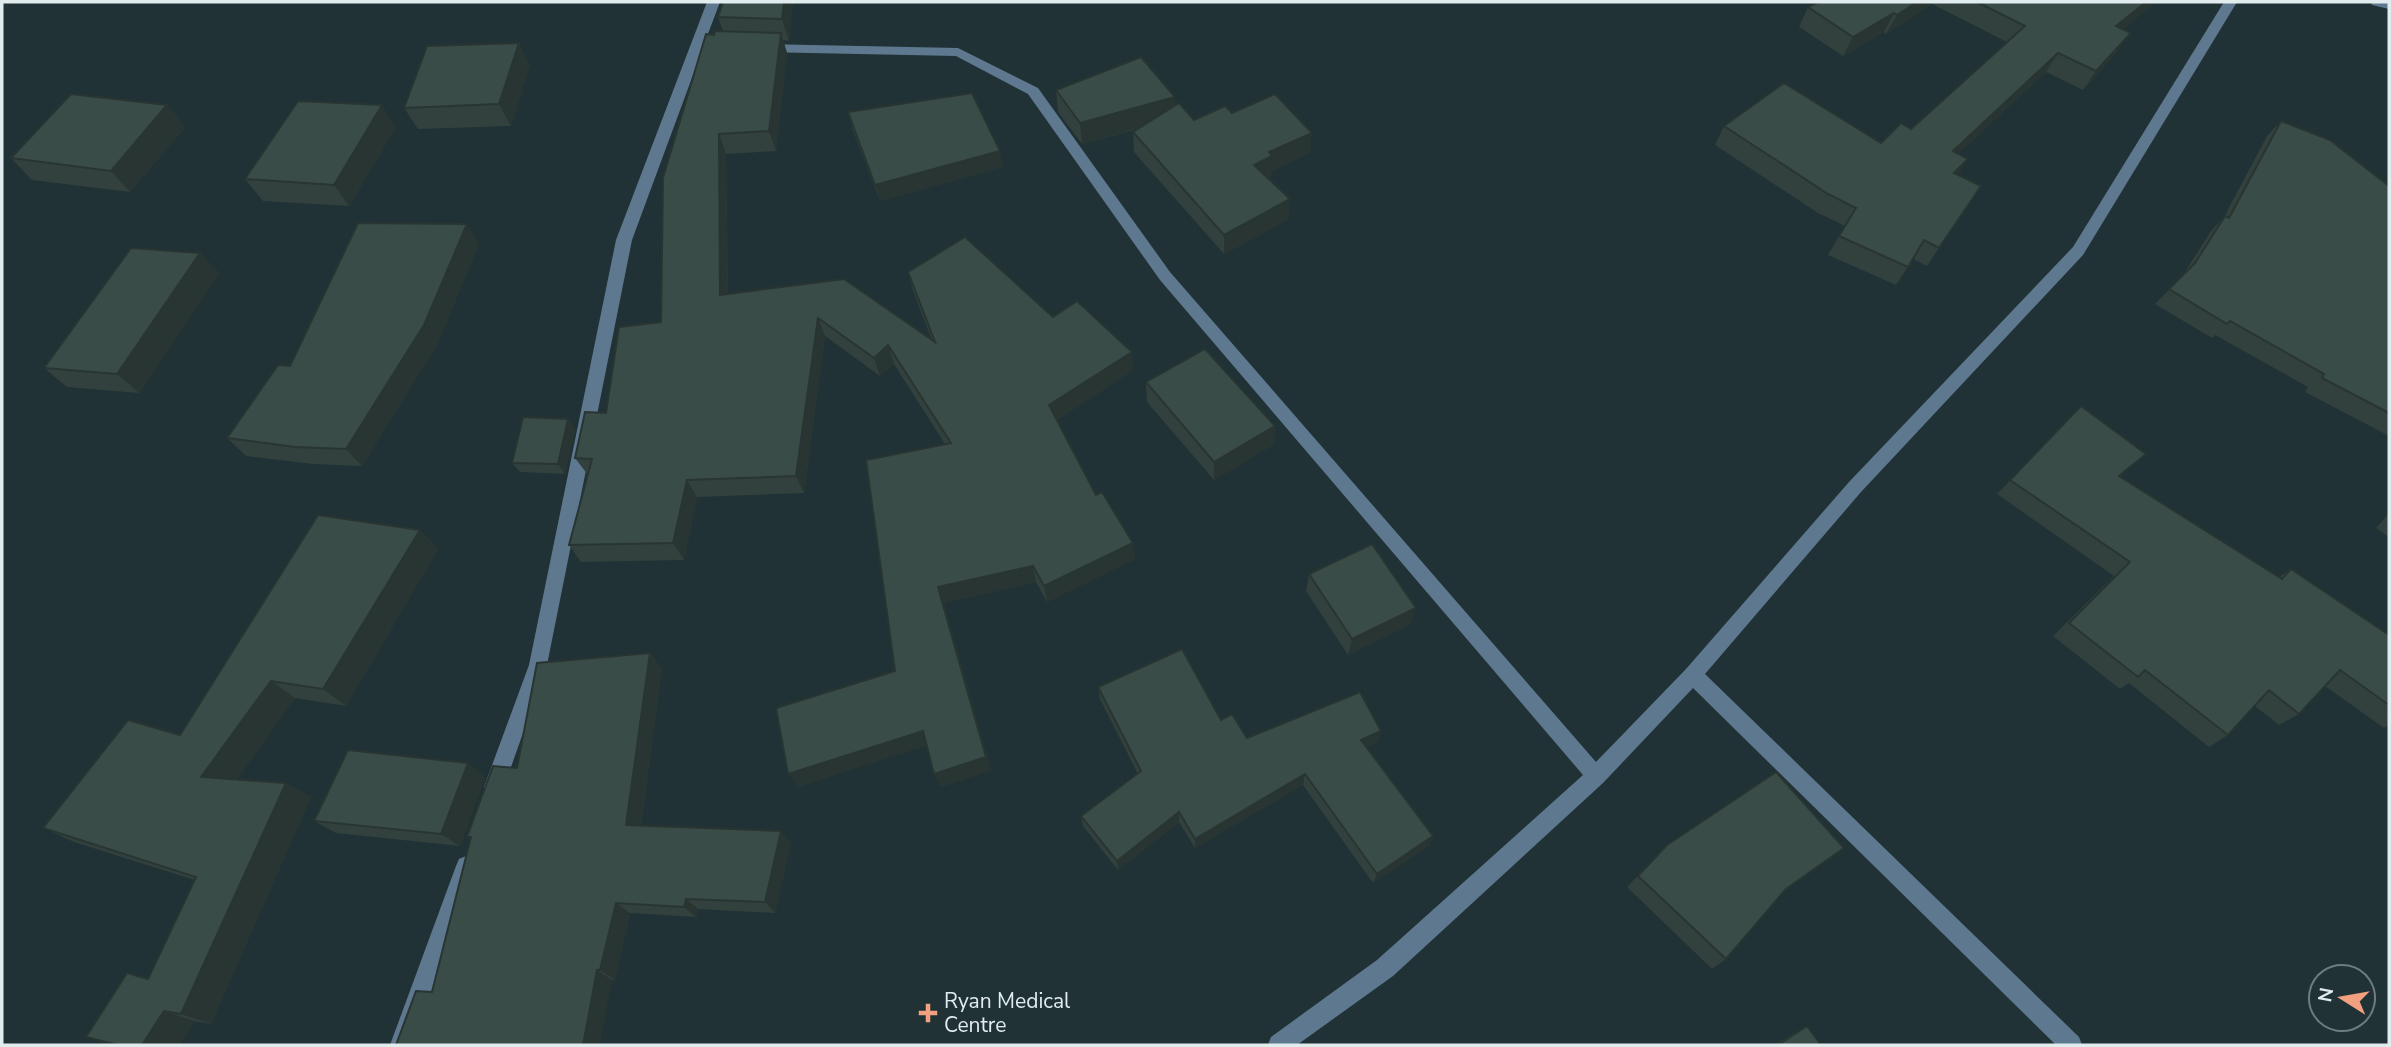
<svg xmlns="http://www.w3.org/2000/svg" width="2391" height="1047" viewBox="0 0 2391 1047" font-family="'Nunito Sans',sans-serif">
	<rect width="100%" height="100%" fill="#203235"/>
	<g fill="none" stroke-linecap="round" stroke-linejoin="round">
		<g fill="#5e798f" fill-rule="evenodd">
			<path d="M 707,2 L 720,2 L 706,39 L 732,44 L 734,47 L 727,51 L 703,48 L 632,240 L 547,665 L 504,787 L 501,794 L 494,796 L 487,794 L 484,787 L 529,665 L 616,240 Z"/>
			<path d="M 2224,2 L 2237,2 L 2083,255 L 1861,492 L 1705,674 L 2079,1037 L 2082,1045 L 2056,1045 L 1693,688 L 1603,783 L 1393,976 L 1297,1045 L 1268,1045 L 1271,1037 L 1377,960 L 1583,775 L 1160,280 L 1028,94 L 956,56 L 762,52 L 755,48 L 762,44 L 958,48 L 1038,88 L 1170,272 L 1596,762 L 1686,669 L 1849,482 L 2073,247 Z"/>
			<path d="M 2371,2 L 2389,2 L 2389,9 L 2372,5 Z"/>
			<path d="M 466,856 L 473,859 L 476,866 L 412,1045 L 390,1045 L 456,866 L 459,859 Z"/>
		</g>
	</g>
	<g fill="#32413d">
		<path d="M 793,2 L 789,41 L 783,40 L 787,53 L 776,151 L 726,154 L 728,294 L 932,340 L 913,291 L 908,272 L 1053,317 L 1133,370 L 1057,420 L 1096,495 L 1133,543 L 1135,559 L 1047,602 L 1036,582 L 944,603 L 991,770 L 940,787 L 927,745 L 798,787 L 895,671 L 945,444 L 894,364 L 880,376 L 825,336 L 804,493 L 697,497 L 684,560 L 581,562 L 569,545 L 588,475 L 575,458 L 606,413 L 661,322 L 714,35 L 723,31 L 718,17 Z"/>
		<path d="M 1818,2 L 2155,2 L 2147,9 L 2123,29 L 2117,52 L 2083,90 L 2046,72 L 1958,154 L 1958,175 L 1981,186 L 1927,266 L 1913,259 L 1896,285 L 1828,255 L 1845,226 L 1818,213 L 1715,145 L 1724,126 L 1881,143 L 1911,129 L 2007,42 L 1932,4 L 1886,34 L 1884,32 L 1843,56 L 1799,27 L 1808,7 Z"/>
		<path d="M 530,65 L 511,126 L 418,129 L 404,108 Z"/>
		<path d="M 1056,90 L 1175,106 L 1194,120 L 1232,113 L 1310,153 L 1271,171 L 1271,176 L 1268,178 L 1289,219 L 1224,254 L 1134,152 L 1133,132 L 1138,129 L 1082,144 L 1058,112 Z"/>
		<path d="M 167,105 L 185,127 L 130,192 L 32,180 L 11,158 Z"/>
		<path d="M 848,112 L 1003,167 L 880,201 L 852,128 Z"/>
		<path d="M 2281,121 L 2389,186 L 2389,436 L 2305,392 L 2308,387 L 2215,335 L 2212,338 L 2155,304 L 2183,275 L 2211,231 L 2224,217 L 2267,136 Z"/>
		<path d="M 396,127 L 349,206 L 263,201 L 245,179 Z"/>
		<path d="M 479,243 L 438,343 L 362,466 L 313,464 L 246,456 L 227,438 L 290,366 Z"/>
		<path d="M 200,253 L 219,273 L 139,393 L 67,387 L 44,368 Z"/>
		<path d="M 1146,382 L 1275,426 L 1273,445 L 1214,480 L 1147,402 Z"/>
		<path d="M 2081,406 L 2146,454 L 2120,477 L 2279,577 L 2291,569 L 2389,635 L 2389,725 L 2384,728 L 2325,686 L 2299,714 L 2279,725 L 2255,706 L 2228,735 L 2209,747 L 2129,683 L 2120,689 L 2053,636 L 2114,576 L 1997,494 Z"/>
		<path d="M 575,429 L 565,474 L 520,472 L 512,463 Z"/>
		<path d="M 2389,513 L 2389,537 L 2376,528 Z"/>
		<path d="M 420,530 L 438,549 L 346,706 L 295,698 L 237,779 L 286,783 L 311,797 L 211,1024 L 194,1021 L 179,1045 L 116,1045 L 86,1037 L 148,979 L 195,880 L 74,842 L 43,828 L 180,735 Z"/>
		<path d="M 1309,574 L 1411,624 L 1348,655 L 1306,591 Z"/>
		<path d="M 662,668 L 641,825 L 791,843 L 775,913 L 698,909 L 696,917 L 630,913 L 615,980 L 432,992 L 471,839 L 467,837 L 517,768 Z"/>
		<path d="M 1098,687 L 1221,720 L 1247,738 L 1378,742 L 1366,747 L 1433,836 L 1429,846 L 1373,883 L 1303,785 L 1195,848 L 1179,822 L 1118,870 L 1083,826 L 1081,816 L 1138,774 L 1100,699 Z"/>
		<path d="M 485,777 L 460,846 L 336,833 L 314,821 Z"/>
		<path d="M 1667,845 L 1827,860 L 1784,891 L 1726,959 L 1712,969 L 1627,887 Z"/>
		<path d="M 1807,1026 L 1821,1045 L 1774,1045 L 1791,1035 Z"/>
	</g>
	<g fill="#293532">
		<path d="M 784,2 L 793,2 L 789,41 L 782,19 Z"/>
		<path d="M 1917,2 L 1934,2 L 1932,4 L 1886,34 L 1897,15 Z"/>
		<path d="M 2146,2 L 2155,2 L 2147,9 L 2103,45 L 2116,26 Z"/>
		<path d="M 1894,13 L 1884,32 L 1843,56 L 1853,37 Z"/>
		<path d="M 781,33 L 787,53 L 776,151 L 769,131 Z"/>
		<path d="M 2131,33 L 2117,52 L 2083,90 L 2096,71 Z"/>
		<path d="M 519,43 L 530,65 L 511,126 L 499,104 Z"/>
		<path d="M 2058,53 L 2046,72 L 1941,170 L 1953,151 Z"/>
		<path d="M 1175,97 L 1175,118 L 1082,144 L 1080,123 Z"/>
		<path d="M 167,105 L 185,127 L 130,192 L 111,171 Z"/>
		<path d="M 382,105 L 396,127 L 349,206 L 334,185 Z"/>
		<path d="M 1312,133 L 1310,153 L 1271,171 L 1271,176 L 1253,185 L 1254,165 L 1269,152 Z"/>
		<path d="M 719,134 L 726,154 L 728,314 L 720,295 Z"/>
		<path d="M 1000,151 L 1003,167 L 880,201 L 875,185 Z"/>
		<path d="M 1968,159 L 1956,178 L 1954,173 Z"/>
		<path d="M 1290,199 L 1289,219 L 1224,254 L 1224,235 Z"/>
		<path d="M 467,224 L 479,243 L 438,343 L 362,466 L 346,449 Z"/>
		<path d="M 200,253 L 219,273 L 139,393 L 117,374 Z"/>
		<path d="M 818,318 L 825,336 L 804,493 L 796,476 Z"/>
		<path d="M 888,345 L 894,364 L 880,376 L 874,358 Z"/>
		<path d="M 1132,352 L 1133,370 L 1052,423 L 1049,405 Z"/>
		<path d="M 568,419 L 575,429 L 565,474 L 558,464 Z"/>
		<path d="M 1275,426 L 1273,445 L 1214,480 L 1214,462 Z"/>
		<path d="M 2146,454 L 2131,468 L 2103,491 L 2119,476 Z"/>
		<path d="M 687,480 L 697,497 L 684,560 L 673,543 Z"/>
		<path d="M 420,530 L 438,549 L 346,706 L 323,689 Z"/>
		<path d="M 1133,543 L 1135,559 L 1047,602 L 1044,586 Z"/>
		<path d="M 1033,566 L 1036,582 L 944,603 L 991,770 L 940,787 L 934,774 L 938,587 Z"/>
		<path d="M 1416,608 L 1411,624 L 1348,655 L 1352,639 Z"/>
		<path d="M 650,653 L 662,668 L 639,837 L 626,825 Z"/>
		<path d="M 271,681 L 295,698 L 228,792 L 201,777 Z"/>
		<path d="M 923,731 L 929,745 L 798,787 L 788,774 Z"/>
		<path d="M 1381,731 L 1378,742 L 1358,751 L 1361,740 Z"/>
		<path d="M 468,763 L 485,777 L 460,846 L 441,834 Z"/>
		<path d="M 1305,774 L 1303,785 L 1195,848 L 1195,839 Z"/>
		<path d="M 286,783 L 311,797 L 211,1024 L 181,1014 Z"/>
		<path d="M 1179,812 L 1179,822 L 1118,870 L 1117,861 Z"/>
		<path d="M 781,831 L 791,843 L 775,913 L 765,902 Z"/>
		<path d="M 1433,836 L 1429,846 L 1373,883 L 1377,874 Z"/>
		<path d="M 686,899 L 698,909 L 696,917 L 684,907 Z"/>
		<path d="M 616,903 L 630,913 L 615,980 L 600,970 Z"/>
		<path d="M 597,970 L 612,980 L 600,1045 L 583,1045 Z"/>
		<path d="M 164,1011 L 194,1021 L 179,1045 L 142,1045 Z"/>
	</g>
	<g fill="#3a4c47" stroke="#293532" stroke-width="2">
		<path d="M 723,2 L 784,2 L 782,19 L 718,17 Z"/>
		<path d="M 1818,2 L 1917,2 L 1897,15 L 1894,13 L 1853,37 L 1808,7 Z"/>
		<path d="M 1977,2 L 2146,2 L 2116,26 L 2131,33 L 2096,71 L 2058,53 L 1953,151 L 1968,159 L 1954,173 L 1981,186 L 1939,248 L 1924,240 L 1908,267 L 1839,236 L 1856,208 L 1828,194 L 1724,126 L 1784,83 L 1881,143 L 1901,123 L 1911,129 L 2025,26 Z"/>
		<path d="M 715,31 L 781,33 L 769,131 L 719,134 L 720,295 L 844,279 L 935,342 L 908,272 L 965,237 L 1053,317 L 1077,301 L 1132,352 L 1049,405 L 1096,495 L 1102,492 L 1133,543 L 1044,586 L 1033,566 L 938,587 L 986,757 L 934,774 L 923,731 L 788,774 L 776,708 L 895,671 L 866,460 L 951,443 L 888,345 L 874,358 L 818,318 L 796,476 L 687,480 L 673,543 L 569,545 L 592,459 L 575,458 L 585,412 L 606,413 L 619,327 L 661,322 L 663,178 L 706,34 L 714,35 Z"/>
		<path d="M 519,43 L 499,104 L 404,108 L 427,46 Z"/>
		<path d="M 1141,57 L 1175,97 L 1080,123 L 1056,90 Z"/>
		<path d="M 972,93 L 1000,151 L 875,185 L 848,112 Z"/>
		<path d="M 71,94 L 167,105 L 111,171 L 11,158 Z"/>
		<path d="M 1275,94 L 1312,133 L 1269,152 L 1272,156 L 1254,165 L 1290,199 L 1224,235 L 1133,132 L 1179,103 L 1194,120 L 1225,106 L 1232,113 Z"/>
		<path d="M 298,101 L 382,105 L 334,185 L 245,179 Z"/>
		<path d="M 2281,121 L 2330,140 L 2389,186 L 2389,413 L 2322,378 L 2324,374 L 2230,321 L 2227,324 L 2169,289 L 2195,263 L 2225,216 L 2229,218 Z"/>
		<path d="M 358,223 L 467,224 L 424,325 L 346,449 L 295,447 L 227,438 L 278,365 L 290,366 Z"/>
		<path d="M 131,248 L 200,253 L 117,374 L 44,368 Z"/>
		<path d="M 1205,349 L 1275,426 L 1214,462 L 1146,382 Z"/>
		<path d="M 2081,406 L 2146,454 L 2119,476 L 2282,579 L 2291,569 L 2389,635 L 2389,705 L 2340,670 L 2299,714 L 2269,690 L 2228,735 L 2145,670 L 2138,677 L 2069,623 L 2130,562 L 2010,480 Z"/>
		<path d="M 523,417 L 568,419 L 558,464 L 512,463 Z"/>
		<path d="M 318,515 L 420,530 L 323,689 L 271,681 L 201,777 L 286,783 L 181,1014 L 164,1011 L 142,1045 L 118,1045 L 86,1037 L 127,973 L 148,979 L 196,877 L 43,828 L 128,720 L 180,735 Z"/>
		<path d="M 1372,544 L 1416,608 L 1352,639 L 1309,574 Z"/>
		<path d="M 1182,649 L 1221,720 L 1232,714 L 1247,738 L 1360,692 L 1381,731 L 1361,740 L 1433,836 L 1377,874 L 1305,774 L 1195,839 L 1179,812 L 1117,861 L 1081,816 L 1141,771 L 1098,687 Z"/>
		<path d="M 650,653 L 626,825 L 781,831 L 765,902 L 686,899 L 684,907 L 616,903 L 600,970 L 597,970 L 583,1045 L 396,1045 L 416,991 L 432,992 L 471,837 L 467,837 L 493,766 L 517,768 L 537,663 Z"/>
		<path d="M 348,750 L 468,763 L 441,834 L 314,821 Z"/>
		<path d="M 1776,772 L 1844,848 L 1786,889 L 1726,959 L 1638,876 L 1667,845 Z"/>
		<path d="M 1807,1026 L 1821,1045 L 1778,1045 Z"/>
	</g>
	<path fill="#f2a07f" stroke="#203235" stroke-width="2.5" d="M924.5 1002.5h7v7h7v7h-7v7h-7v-7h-7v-7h7z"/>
	<g text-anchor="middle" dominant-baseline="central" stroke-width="5" stroke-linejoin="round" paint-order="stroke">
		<g font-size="21" fill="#e1ecee" stroke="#203235" text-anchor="start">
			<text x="944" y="1001">Ryan Medical<tspan x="944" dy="24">Centre</tspan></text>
		</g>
	</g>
	<rect width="2391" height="1047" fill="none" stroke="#e1ecee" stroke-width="7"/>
	<g transform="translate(2342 998) rotate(281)"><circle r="33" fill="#203235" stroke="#6d7c7f" stroke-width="2"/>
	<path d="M0-5L12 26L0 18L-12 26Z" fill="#f2a07f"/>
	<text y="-10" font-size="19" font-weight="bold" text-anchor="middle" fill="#e1ecee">N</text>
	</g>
</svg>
